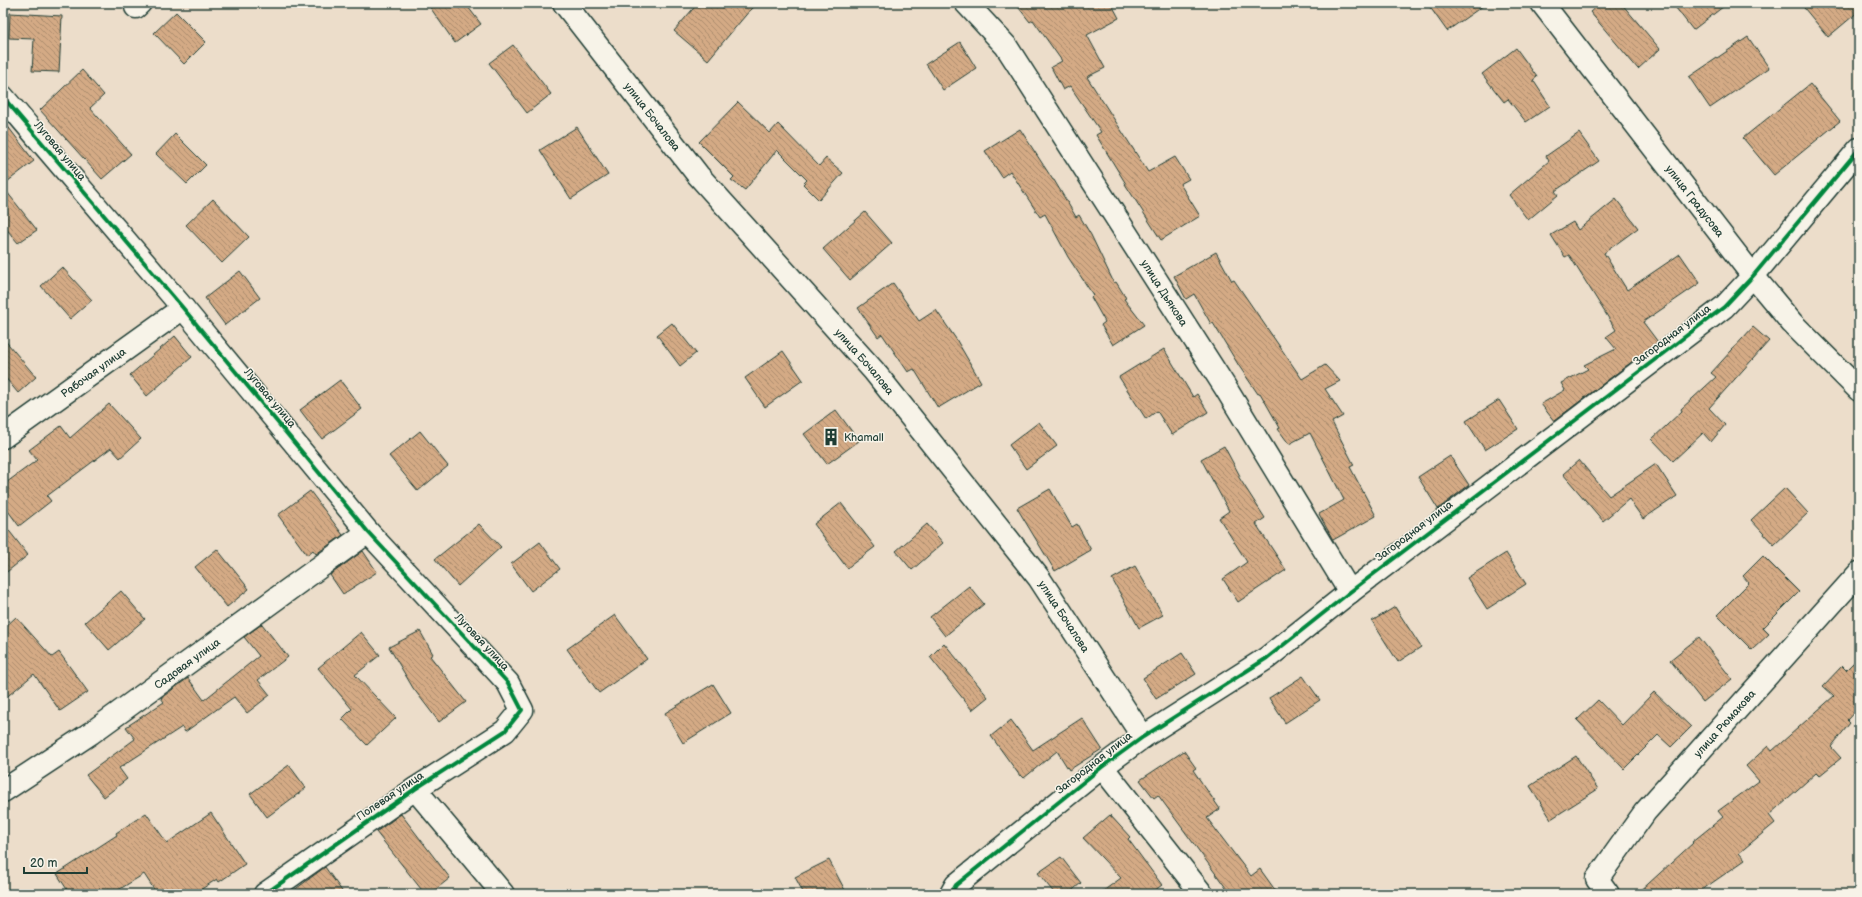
<svg xmlns="http://www.w3.org/2000/svg" width="1862" height="897" viewBox="0 0 1862 897" font-family="'Balsamiq Sans',sans-serif">
	<defs>
		<pattern id="building-back-hatch" width="6" height="6" patternUnits="userSpaceOnUse"><rect width="6" height="6" fill="#d4aa85"/><path d="M-1 5l2 2M0 0l6 6M5-1l2 2" fill="none" stroke="#ab8c6e"/></pattern>
	</defs>
	<rect width="100%" height="100%" fill="#ecddca"/>
	<filter id="ink" filterUnits="userSpaceOnUse"><feTurbulence type="fractalNoise" baseFrequency=".025" numOctaves="2"/><feDisplacementMap in="SourceGraphic" scale="8" xChannelSelector="R" yChannelSelector="G"/><feConvolveMatrix kernelMatrix="1 2 1 2 8 2 1 2 1" color-interpolation-filters="sRGB"/></filter>
	<g filter="url(#ink)">
		<g fill="url(#building-back-hatch)" stroke="#1f3d34">
			<path d="M 427,3 L 465,3 L 481,24 L 455,43 Z"/>
			<path d="M 698,3 L 756,3 L 708,60 L 674,31 Z"/>
			<path d="M 1015,3 L 1111,3 L 1119,18 L 1087,35 L 1105,68 L 1087,77 L 1148,172 L 1175,157 L 1189,179 L 1180,184 L 1200,216 L 1161,240 L 1125,184 L 1126,184 L 1096,135 L 1101,132 L 1070,86 L 1063,90 L 1051,67 L 1062,61 L 1033,20 L 1030,22 Z"/>
			<path d="M 1427,3 L 1487,3 L 1447,31 Z"/>
			<path d="M 1601,3 L 1621,3 L 1660,49 L 1638,69 L 1590,12 Z"/>
			<path d="M 1672,3 L 1728,3 L 1693,30 Z"/>
			<path d="M 1800,3 L 1859,3 L 1859,11 L 1828,37 Z"/>
			<path d="M 176,12 L 206,42 L 184,64 L 154,33 Z"/>
			<path d="M 10,13 L 62,16 L 59,72 L 32,71 L 34,39 L 9,38 Z"/>
			<path d="M 1748,37 L 1769,68 L 1710,108 L 1689,77 Z"/>
			<path d="M 960,42 L 976,68 L 943,90 L 926,64 Z"/>
			<path d="M 513,45 L 551,94 L 527,113 L 489,63 Z"/>
			<path d="M 1516,48 L 1537,77 L 1533,80 L 1550,106 L 1526,122 L 1508,99 L 1504,102 L 1482,74 Z"/>
			<path d="M 82,70 L 104,95 L 90,108 L 131,154 L 102,179 L 40,110 Z"/>
			<path d="M 1810,84 L 1840,121 L 1774,175 L 1743,138 Z"/>
			<path d="M 738,102 L 770,133 L 778,124 L 819,166 L 826,158 L 843,173 L 819,200 L 803,184 L 807,180 L 777,150 L 745,190 L 731,180 L 734,177 L 699,142 Z"/>
			<path d="M 3,120 L 34,161 L 3,185 Z"/>
			<path d="M 577,127 L 608,175 L 571,199 L 540,150 Z"/>
			<path d="M 1020,129 L 1053,180 L 1054,180 L 1076,217 L 1079,215 L 1091,235 L 1114,283 L 1116,282 L 1126,298 L 1124,299 L 1144,325 L 1113,345 L 1101,325 L 1105,322 L 1091,297 L 1093,295 L 1068,257 L 1045,214 L 1040,217 L 1010,171 L 1002,177 L 985,151 Z"/>
			<path d="M 1579,133 L 1599,161 L 1555,191 L 1558,195 L 1528,220 L 1509,195 L 1549,161 L 1546,156 Z"/>
			<path d="M 175,134 L 206,165 L 187,184 L 156,154 Z"/>
			<path d="M 3,187 L 37,230 L 18,243 L 3,225 Z"/>
			<path d="M 213,199 L 249,237 L 222,263 L 186,225 Z"/>
			<path d="M 1616,199 L 1638,228 L 1604,253 L 1627,290 L 1680,254 L 1700,283 L 1643,322 L 1658,342 L 1554,421 L 1541,404 L 1565,390 L 1561,383 L 1588,369 L 1584,365 L 1616,349 L 1606,337 L 1616,330 L 1569,255 L 1565,257 L 1551,235 L 1573,222 L 1578,230 Z"/>
			<path d="M 865,212 L 892,243 L 850,280 L 823,249 Z"/>
			<path d="M 1216,252 L 1232,281 L 1234,280 L 1302,379 L 1325,365 L 1340,381 L 1325,389 L 1343,416 L 1332,422 L 1354,465 L 1350,467 L 1376,516 L 1333,540 L 1319,514 L 1344,500 L 1310,433 L 1289,444 L 1278,429 L 1280,428 L 1260,393 L 1258,394 L 1239,366 L 1213,323 L 1211,324 L 1194,294 L 1186,299 L 1174,276 Z"/>
			<path d="M 62,267 L 92,300 L 70,319 L 41,286 Z"/>
			<path d="M 240,271 L 260,298 L 225,325 L 205,298 Z"/>
			<path d="M 893,283 L 919,321 L 936,310 L 956,339 L 981,382 L 938,408 L 914,369 L 908,372 L 882,334 L 878,337 L 858,308 Z"/>
			<path d="M 672,323 L 696,353 L 680,366 L 657,335 Z"/>
			<path d="M 1753,327 L 1769,341 L 1709,408 L 1725,425 L 1711,442 L 1703,433 L 1673,461 L 1652,439 L 1682,411 L 1681,409 L 1716,377 L 1711,373 Z"/>
			<path d="M 175,336 L 192,357 L 147,396 L 130,375 Z"/>
			<path d="M 3,338 L 36,377 L 18,393 L 3,375 Z"/>
			<path d="M 1164,349 L 1193,397 L 1197,394 L 1208,412 L 1172,435 L 1157,411 L 1146,419 L 1119,377 Z"/>
			<path d="M 783,351 L 803,380 L 765,407 L 745,378 Z"/>
			<path d="M 340,380 L 362,409 L 322,439 L 300,410 Z"/>
			<path d="M 1499,400 L 1518,429 L 1485,450 L 1466,421 Z"/>
			<path d="M 109,404 L 141,439 L 120,458 L 111,448 L 47,496 L 51,501 L 19,526 L 3,504 L 3,485 L 37,460 L 29,450 L 61,426 L 70,438 Z"/>
			<path d="M 836,410 L 859,441 L 827,464 L 804,434 Z"/>
			<path d="M 1039,422 L 1057,446 L 1026,469 L 1009,445 Z"/>
			<path d="M 420,431 L 448,466 L 418,491 L 389,456 Z"/>
			<path d="M 1224,446 L 1240,476 L 1238,476 L 1265,518 L 1256,524 L 1286,570 L 1238,602 L 1223,579 L 1247,562 L 1219,518 L 1229,511 L 1201,459 Z"/>
			<path d="M 1450,456 L 1469,485 L 1438,509 L 1418,477 Z"/>
			<path d="M 1579,460 L 1609,496 L 1656,464 L 1677,496 L 1643,519 L 1629,499 L 1603,521 L 1563,474 Z"/>
			<path d="M 1785,488 L 1808,513 L 1774,545 L 1751,520 Z"/>
			<path d="M 1050,489 L 1072,527 L 1077,524 L 1091,550 L 1055,571 L 1017,508 Z"/>
			<path d="M 310,491 L 343,535 L 316,554 L 313,550 L 307,555 L 278,515 Z"/>
			<path d="M 841,503 L 875,547 L 847,568 L 814,524 Z"/>
			<path d="M 3,523 L 28,555 L 3,575 Z"/>
			<path d="M 479,524 L 501,547 L 458,586 L 435,559 Z"/>
			<path d="M 927,524 L 943,543 L 912,570 L 896,551 Z"/>
			<path d="M 540,542 L 560,569 L 531,591 L 511,564 Z"/>
			<path d="M 217,549 L 249,589 L 227,607 L 195,567 Z"/>
			<path d="M 363,551 L 377,572 L 343,594 L 330,575 Z"/>
			<path d="M 1506,553 L 1526,584 L 1487,609 L 1467,578 Z"/>
			<path d="M 1763,556 L 1799,592 L 1763,628 L 1769,634 L 1752,650 L 1717,615 L 1749,583 L 1743,576 Z"/>
			<path d="M 1135,566 L 1163,615 L 1139,628 L 1112,579 Z"/>
			<path d="M 969,586 L 984,604 L 945,636 L 930,617 Z"/>
			<path d="M 121,591 L 145,619 L 109,650 L 85,622 Z"/>
			<path d="M 1395,607 L 1421,647 L 1398,662 L 1372,621 Z"/>
			<path d="M 615,615 L 647,659 L 599,693 L 567,649 Z"/>
			<path d="M 16,617 L 52,657 L 59,652 L 88,692 L 60,711 L 34,674 L 3,700 L 3,629 Z"/>
			<path d="M 262,624 L 288,657 L 258,680 L 270,695 L 247,713 L 234,697 L 185,732 L 182,727 L 119,768 L 127,779 L 104,797 L 86,775 L 135,739 L 126,727 L 164,702 L 161,698 L 188,678 L 204,700 L 259,656 L 244,637 Z"/>
			<path d="M 420,631 L 433,654 L 430,656 L 466,702 L 439,722 L 413,688 L 389,647 Z"/>
			<path d="M 361,632 L 380,655 L 355,675 L 396,718 L 367,745 L 342,719 L 352,709 L 318,668 Z"/>
			<path d="M 1699,637 L 1732,679 L 1703,702 L 1670,660 Z"/>
			<path d="M 944,643 L 988,697 L 972,710 L 930,657 Z"/>
			<path d="M 1182,653 L 1196,674 L 1156,699 L 1143,678 Z"/>
			<path d="M 1859,657 L 1859,707 L 1847,720 L 1850,723 L 1831,747 L 1841,758 L 1819,776 L 1816,773 L 1769,815 L 1775,823 L 1739,853 L 1745,860 L 1696,894 L 1637,894 L 1693,843 L 1692,842 L 1723,817 L 1718,811 L 1759,781 L 1746,766 L 1768,746 L 1772,751 L 1834,696 L 1823,686 L 1842,666 L 1846,670 Z"/>
			<path d="M 1303,676 L 1320,700 L 1285,723 L 1269,698 Z"/>
			<path d="M 713,684 L 731,713 L 683,743 L 665,713 Z"/>
			<path d="M 1654,692 L 1691,727 L 1671,747 L 1658,735 L 1624,769 L 1577,720 L 1598,700 L 1622,725 Z"/>
			<path d="M 1082,718 L 1102,749 L 1069,770 L 1057,751 L 1024,778 L 1021,775 L 1020,776 L 991,736 L 1011,720 L 1033,750 Z"/>
			<path d="M 1184,751 L 1196,768 L 1193,770 L 1220,809 L 1207,818 L 1251,876 L 1260,869 L 1278,894 L 1226,894 L 1229,892 L 1158,795 L 1154,798 L 1140,780 Z"/>
			<path d="M 1576,756 L 1598,789 L 1551,819 L 1530,786 Z"/>
			<path d="M 289,765 L 306,788 L 267,817 L 250,794 Z"/>
			<path d="M 146,813 L 167,843 L 211,813 L 245,864 L 219,882 L 217,879 L 194,894 L 157,894 L 144,874 L 112,894 L 70,894 L 57,874 L 117,835 L 116,833 Z"/>
			<path d="M 401,814 L 450,878 L 430,894 L 425,894 L 376,832 Z"/>
			<path d="M 1110,815 L 1130,837 L 1128,839 L 1162,885 L 1150,894 L 1099,894 L 1121,878 L 1083,838 Z"/>
			<path d="M 1061,857 L 1081,883 L 1068,894 L 1055,894 L 1038,873 Z"/>
			<path d="M 829,860 L 847,894 L 804,894 L 795,877 Z"/>
			<path d="M 325,867 L 344,894 L 289,894 Z"/>
		</g>
		<g fill="none" stroke-linecap="round" stroke-linejoin="round">
			<g stroke="#1f3d34" stroke-width="25">
				<g id="minor">
					<path id="s1" d="M 564,3 L 698,175 L 874,371 L 1039,578 L 1143,737"/>
					<path id="s2" d="M 966,3 L 1006,46 L 1225,387 L 1350,592"/>
					<path id="s3" d="M 1542,3 L 1753,276 L 1792,323 L 1859,390"/>
					<path d="M 136,7 L 140,3"/>
					<path d="M 3,97 L 183,308 L 368,532 L 508,683 L 522,710 L 505,731 L 415,789 L 265,894"/>
					<path id="s4" d="M 3,437 L 183,308"/>
					<path d="M 1102,767 L 1202,894"/>
					<path d="M 415,789 L 503,894"/>
					<path id="s5" d="M 3,791 L 91,733 L 368,532"/>
					<path d="M 951,894 L 956,885 L 1102,767 L 1143,737 L 1267,658 L 1350,592 L 1724,307 L 1753,276 L 1859,149"/>
					<path id="s6" d="M 1608,894 L 1597,879 L 1645,812 L 1859,573"/>
				</g>
			</g>
			<use href="#minor" stroke="#f7f3e8" stroke-width="22"/>
			<g stroke="#f7f3e8" stroke-width="6">
				<g id="cycleway">
					<path d="M 3,97 L 183,308 L 368,532 L 508,683 L 522,710 L 505,731 L 415,789 L 265,894"/>
					<path d="M 951,894 L 956,885 L 1102,767 L 1143,737 L 1267,658 L 1350,592 L 1724,307 L 1753,276 L 1859,149"/>
				</g>
			</g>
			<use href="#cycleway" stroke="#00873e" stroke-width="4"/>
		</g>
	</g>
	<defs>
		<g id="building-bare" transform="scale(1.38)"><path d="M-4-6H4V6H1V3H-1V6H-4ZM-2.5-4.3h1.7v1.8h-1.7ZM.8-4.3h1.7v1.8H.8ZM-2.5-1h1.7V.8h-1.7ZM.8-1h1.7V.8H.8Z" fill="#1f3d34" stroke="#f7f3e8" stroke-width="2.5" paint-order="stroke"/></g>
	</defs>
	<g fill-rule="evenodd">
		<use href="#building-bare" x="831" y="437"/>
	</g>
	<g text-anchor="middle" dominant-baseline="central" stroke-width="3" stroke-linejoin="round" paint-order="stroke">
		<g font-size="11" fill="#1f3d34" stroke="#f7f3e8">
			<text stroke="none"><textPath href="#s1" startOffset="144">улица Бочалова</textPath></text>
			<text transform="translate(60 151) rotate(50)">Луговая улица</text>
			<text stroke="none"><textPath href="#s3" startOffset="250">улица Градусова</textPath></text>
			<text stroke="none"><textPath href="#s2" startOffset="352">улица Дьякова</textPath></text>
			<text transform="translate(1672 335) rotate(-37)">Загородная улица</text>
			<text stroke="none"><textPath href="#s1" startOffset="468">улица Бочалова</textPath></text>
			<text stroke="none"><textPath href="#s4" startOffset="111">Рабочая улица</textPath></text>
			<text transform="translate(270 398) rotate(50)">Луговая улица</text>
			<text transform="translate(1414 531) rotate(-37)">Загородная улица</text>
			<text stroke="none"><textPath href="#s1" startOffset="792">улица Бочалова</textPath></text>
			<text transform="translate(482 642) rotate(47)">Луговая улица</text>
			<text stroke="none"><textPath href="#s5" startOffset="224">Садовая улица</textPath></text>
			<text stroke="none"><textPath href="#s6" startOffset="220">улица Рюмакова</textPath></text>
			<text transform="translate(1094 763) rotate(-38)">Загородная улица</text>
			<text transform="translate(390 796) rotate(-34)">Полевая улица</text>
		</g>
		<g font-size="11" fill="#1f3d34" stroke="#f7f3e8" text-anchor="start">
			<text x="844" y="437">Khamall</text>
		</g>
	</g>
	<rect width="1862" height="897" fill="none" stroke="#f7f3e8" stroke-width="16"/>
	<rect x="8" y="8" width="1846" height="881" fill="none" stroke="#1f3d34" stroke-width="1.5" filter="url(#ink)"/>
	<path d="M24 867v6h63v-6" fill="none" stroke="#1f3d34" stroke-width="2"/>
	<text x="30" y="867" font-size="12" fill="#1f3d34" stroke="#f7f3e8" stroke-width="3" paint-order="stroke">20 m</text>
</svg>
